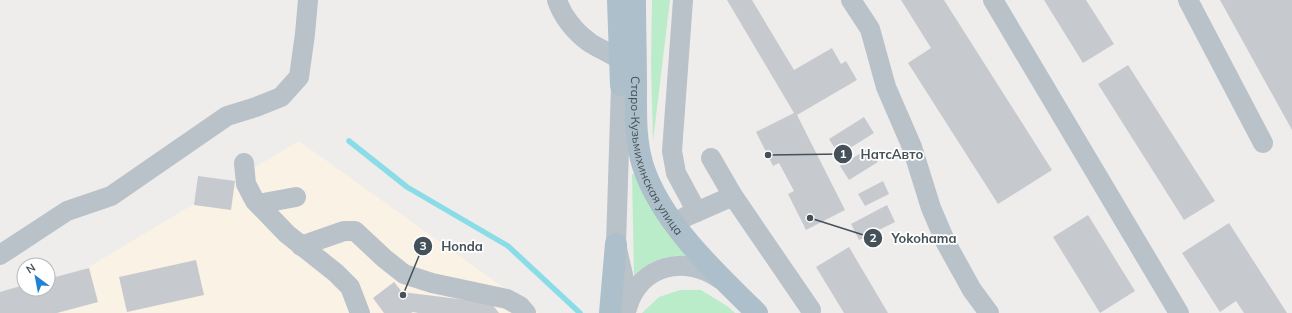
<svg xmlns="http://www.w3.org/2000/svg" width="1292" height="313" viewBox="0 0 1292 313" font-family="Mulish,sans-serif">
	<rect width="100%" height="100%" fill="#efecec"/>
	<path fill="#faf2e5" d="M 299,141 L 539,313 L 0,313 L 0,295 L 52,289 Z"/>
	<g fill="#bbecc9">
		<path d="M 652,0 L 670,0 L 653,141 L 651,65 Z"/>
		<path d="M 637,173 L 689,257 C 670,252 648,262 634,275 L 632,174 Z"/>
		<path d="M 680,290 L 701,290 L 727,306 L 735,313 L 642,313 L 659,297 Z"/>
	</g>
	<g fill="none" stroke-linecap="round" stroke-linejoin="round">
		<path stroke="#8adde7" stroke-width="5.5" d="M 349,141 L 407,187 L 508,246 L 580,313"/>
	</g>
	<g fill="#c6cacf">
		<path d="M 727,0 L 752,0 L 794,70 L 832,48 L 841,64 L 846,61 L 857,80 L 797,115 L 845,210 L 806,230 L 788,194 L 794,191 L 779,163 L 773,166 L 756,132 L 794,113 Z"/>
		<path d="M 901,0 L 944,0 L 1052,170 L 998,204 L 908,63 L 931,48 Z"/>
		<path d="M 1044,0 L 1086,0 L 1114,44 L 1083,63 Z"/>
		<path d="M 1220,0 L 1292,0 L 1292,130 Z"/>
		<path d="M 1128,65 L 1215,201 L 1184,220 L 1098,84 Z"/>
		<path d="M 864,117 L 874,133 L 839,155 L 829,139 Z"/>
		<path d="M 869,148 L 878,162 L 849,180 L 840,166 Z"/>
		<path d="M 198,176 L 235,181 L 231,210 L 194,205 Z"/>
		<path d="M 883,181 L 889,194 L 865,206 L 858,194 Z"/>
		<path d="M 887,205 L 895,222 L 859,240 L 851,224 Z"/>
		<path d="M 1088,215 L 1135,291 L 1100,313 L 1053,237 Z"/>
		<path d="M 1229,223 L 1287,313 L 1244,313 L 1236,301 L 1220,312 L 1182,253 Z"/>
		<path d="M 849,247 L 888,313 L 844,313 L 816,267 Z"/>
		<path d="M 196,260 L 204,295 L 127,312 L 119,277 Z"/>
		<path d="M 89,268 L 98,302 L 57,313 L 0,313 L 0,292 L 24,285 L 24,289 L 48,289 L 48,279 Z"/>
		<path d="M 394,282 L 402,292 L 491,303 L 499,313 L 418,313 L 413,312 L 411,313 L 384,313 L 373,298 Z"/>
	</g>
	<g fill="none" stroke-linecap="round" stroke-linejoin="round">
		<g stroke="#b8c2c8" stroke-width="20">
			<path d="M 557,0 C 562,16 575,32 589,42 C 594,46 600,48 605,51 C 615,56 623,62 633,66"/>
			<path d="M 683,0 L 672,151 L 676,173 L 697,212"/>
			<path d="M 851,0 L 870,29 L 886,87 L 912,147 L 931,208 L 946,243 L 972,290 L 989,313"/>
			<path d="M 993,0 L 1179,313"/>
			<path d="M 1188,0 L 1263,143"/>
			<path d="M 621,85 L 616,244 L 625,284 L 627,308"/>
			<path d="M 711,158 L 733,196 L 811,310"/>
			<path d="M 244,163 L 246,184 L 255,201 L 287,234 L 336,273 L 350,287 L 360,313"/>
			<path d="M 258,204 L 296,197"/>
			<path d="M 685,217 L 733,196"/>
			<path d="M 301,246 L 344,231 L 355,231 L 385,259 L 404,274 L 432,283 L 507,299 L 520,306 L 526,313"/>
			<path d="M 0,255 L 67,211 L 111,196 L 227,116 L 256,107 L 281,97 L 299,77 L 305,34 L 308,0"/>
			<path d="M 627,308 C 640,265 684,254 720,279"/>
		</g>
		<g stroke="#adbfca" stroke-width="22">
			<path d="M 618,0 L 621,85"/>
			<path id="s1" d="M 635,0 C 635,29 636,59 636,88 C 636,114 635,141 643,166 C 661,222 716,273 757,313"/>
			<path d="M 610,313 L 616,244"/>
		</g>
	</g>
	<g text-anchor="middle" dominant-baseline="central" stroke-width="3.5" stroke-linejoin="round" paint-order="stroke">
		<g font-size="12" fill="#455158" stroke="#fff">
			<text stroke="none"><textPath href="#s1" startOffset="160">Старо-Кузьмихинская улица</textPath></text>
		</g>
	</g>
	<path fill="none" stroke="#455158" stroke-width="1.5" d="M768 155L843 154M810 218L873 238M403 295L423 246"/>
	<g fill="#455158" stroke="#fff" stroke-width="1.5">
		<circle cx="768" cy="155" r="4"/>
		<circle cx="810" cy="218" r="4"/>
		<circle cx="403" cy="295" r="4"/>
		<circle cx="843" cy="154" r="10"/>
		<circle cx="873" cy="238" r="10"/>
		<circle cx="423" cy="246" r="10"/>
	</g>
	<g font-size="12" text-anchor="middle" font-weight="bold" fill="#fff">
		<text x="843" y="158">1</text>
		<text x="873" y="242">2</text>
		<text x="423" y="250">3</text>
	</g>
	<g font-size="13" text-anchor="middle" font-weight="bold" fill="#455158" stroke="#fff" stroke-width="3.5" stroke-linejoin="round" paint-order="stroke">
		<text x="892" y="159">НатсАвто</text>
		<text x="924" y="243">Yokohama</text>
		<text x="462" y="251">Honda</text>
	</g>
	<g transform="translate(36 277) rotate(328)"><circle r="19" fill="#ffffff" stroke="#b5b9bc"/>
	<path d="M0-3L7 15L0 10L-7 15Z" fill="#2182d4"/>
	<text y="-6" font-size="11" font-weight="bold" text-anchor="middle" fill="#455158">N</text>
	</g>
</svg>
